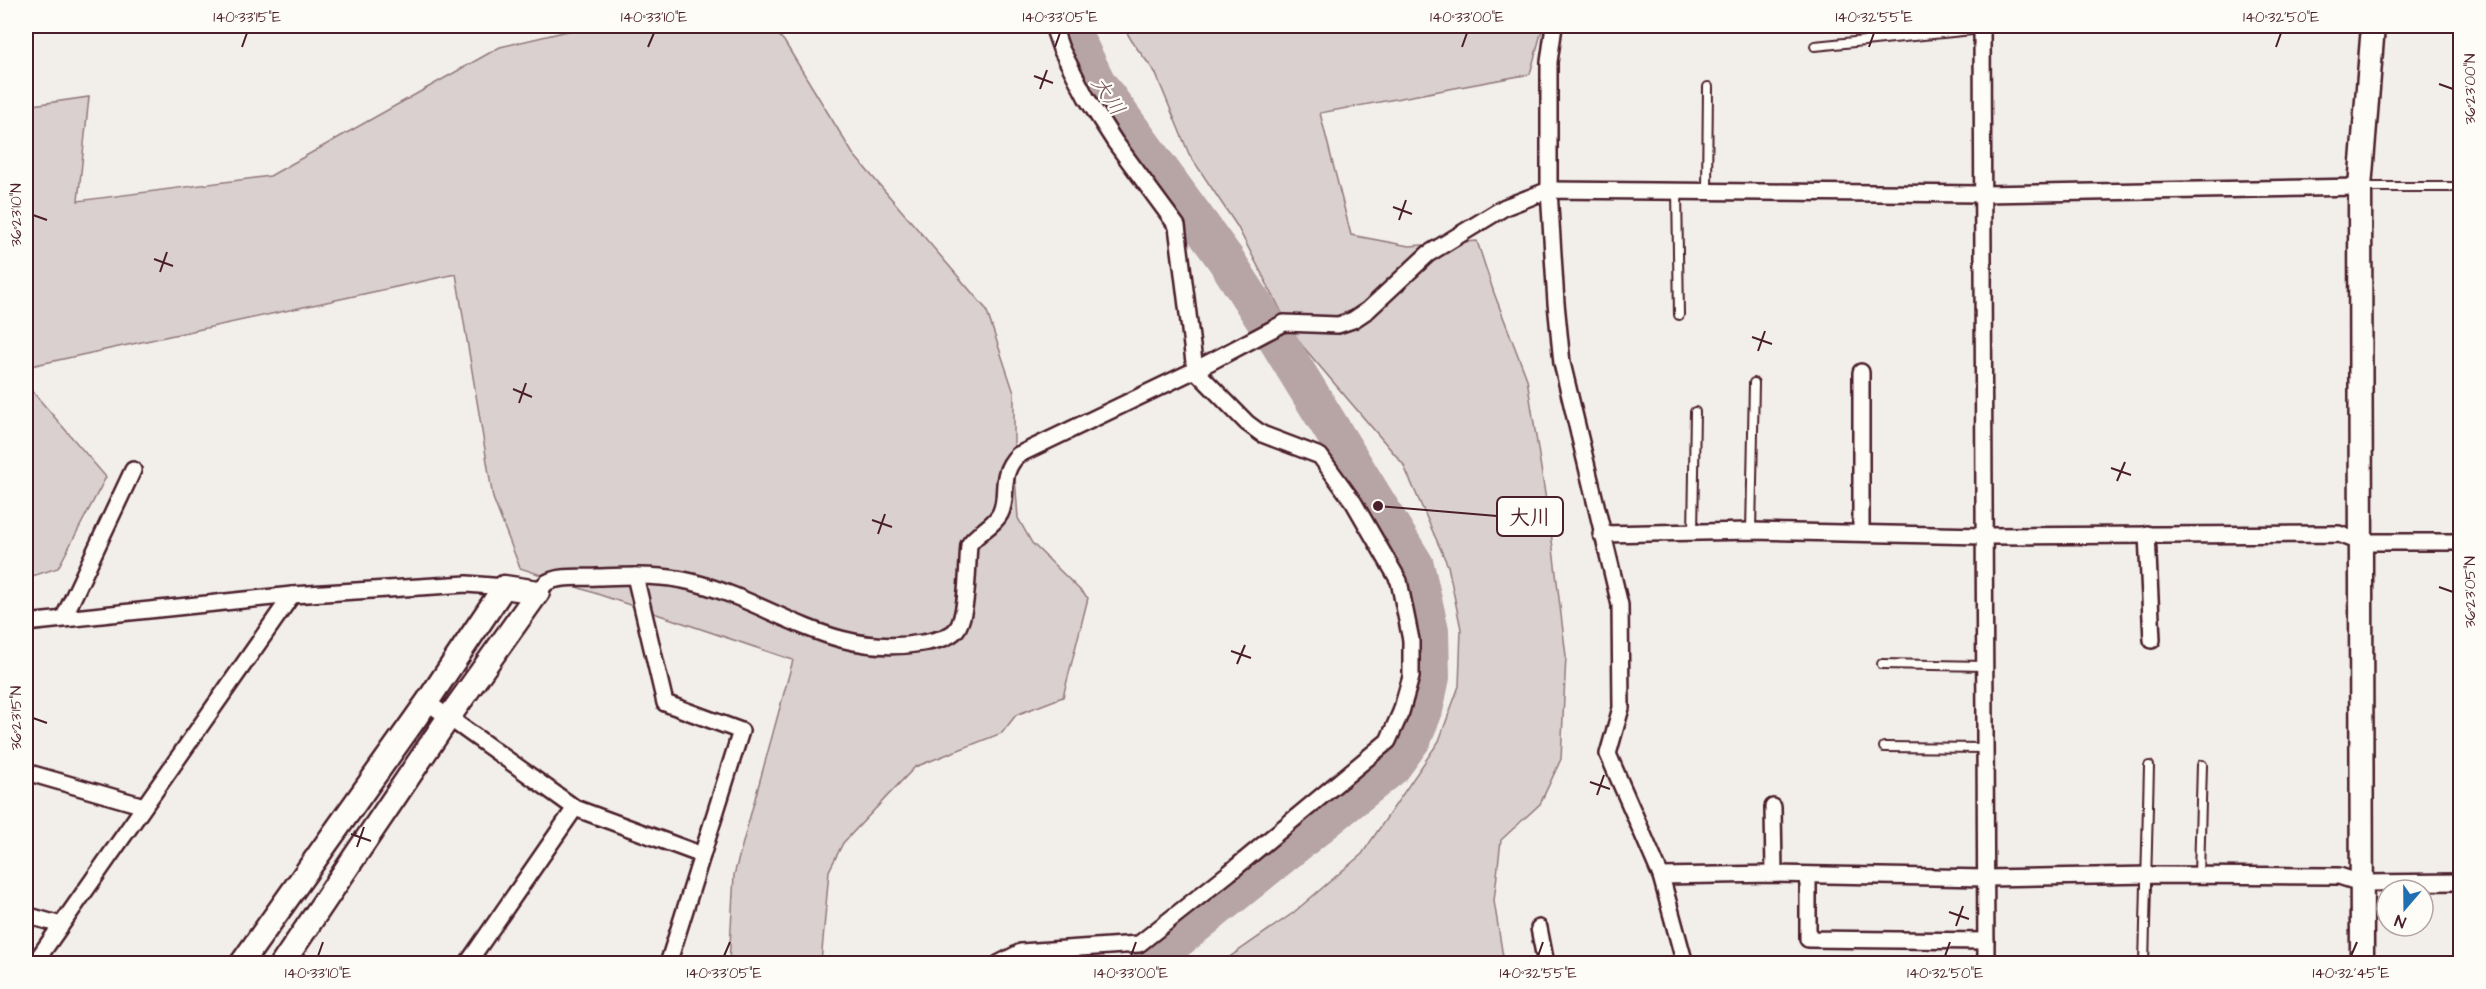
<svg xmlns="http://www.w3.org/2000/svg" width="2486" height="989" viewBox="0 0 2486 989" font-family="'Architects Daughter','Klee One',sans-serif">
	<rect width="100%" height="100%" fill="#f2efeb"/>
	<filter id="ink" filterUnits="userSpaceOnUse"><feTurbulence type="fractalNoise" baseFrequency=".0167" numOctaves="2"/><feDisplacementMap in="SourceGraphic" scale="12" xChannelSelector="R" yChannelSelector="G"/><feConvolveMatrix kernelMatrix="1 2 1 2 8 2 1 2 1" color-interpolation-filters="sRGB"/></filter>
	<g filter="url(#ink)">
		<g fill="#d9d0cf" stroke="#92787d" stroke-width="1.5">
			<path d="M 577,26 L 770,26 L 784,41 L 853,154 L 986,309 L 1014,393 L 1014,462 L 1018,518 L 1032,543 L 1088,598 L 1063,697 L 1016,715 L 1002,733 L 915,767 L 843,843 L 829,871 L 821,963 L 729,963 L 734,875 L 793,660 L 520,568 L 493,498 L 456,274 L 26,367 L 26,106 L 89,97 L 78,201 L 270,176 L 500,47 L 572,30 Z"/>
			<path d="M 1123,26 L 1543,26 L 1530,74 L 1320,113 L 1351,235 L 1409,246 L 1477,241 L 1494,293 L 1527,379 L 1551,532 L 1566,656 L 1561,759 L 1540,804 L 1501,840 L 1494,901 L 1504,963 L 1221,963 L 1293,913 L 1362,854 L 1439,741 L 1459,686 L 1461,629 L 1448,566 L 1403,464 L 1294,336 L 1237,226 L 1189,154 L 1155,72 L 1133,43 Z"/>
			<path d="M 26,384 L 106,477 L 58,568 L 26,578 Z"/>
		</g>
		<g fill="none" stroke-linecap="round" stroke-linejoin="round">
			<path stroke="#b7a5a6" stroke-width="38" d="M 1069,26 L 1097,83 L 1226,260 L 1276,338 L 1415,565 L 1430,630 L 1431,677 L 1424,710 L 1413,738 L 1392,767 L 1147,964"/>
			<g stroke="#4a1f2b" stroke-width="12">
				<g id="lane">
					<path d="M 1815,46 L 1982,29"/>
					<path d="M 2363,187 L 2460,187"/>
					<path d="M 1677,191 L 1679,315"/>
					<path d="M 1707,191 L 1708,87"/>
					<path d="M 1751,531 L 1754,383"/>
					<path d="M 1693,533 L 1695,412"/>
					<path d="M 1882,664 L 1984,666"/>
					<path d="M 1884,747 L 1985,748"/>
					<path d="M 2199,875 L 2202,765"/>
					<path d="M 2144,964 L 2149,766"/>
				</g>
			</g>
			<g stroke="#4a1f2b" stroke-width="20">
				<g id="street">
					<path d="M 1554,26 L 1549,62 L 1549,190 L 1556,303 L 1562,363 L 1620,605 L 1621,708 L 1608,754 L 1661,876 L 1685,964"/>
					<path d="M 1982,26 L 1986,964"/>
					<path d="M 1861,532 L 1861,372"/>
					<path d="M 1601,534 L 1751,531 L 1983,536 L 2339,534 L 2360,542 L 2460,542"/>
					<path d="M 2147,534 L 2152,640"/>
					<path d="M 635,576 L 665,703 L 741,731 L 668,964"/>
					<path d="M 538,592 C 541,589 544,584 548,582 C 561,575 583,578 597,577 C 629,576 661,574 692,582 C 773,602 831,659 922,643 C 933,641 948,639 956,630 C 968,616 967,565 969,545 C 976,533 993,527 1000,514 C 1010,495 997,476 1018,455 L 1195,370 L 1284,323 L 1338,325 L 1353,320 L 1368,310 L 1428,254 L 1505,207 L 1549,190 L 1982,194 L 2360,187"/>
					<path d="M 64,617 L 133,470"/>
					<path d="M 26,623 L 292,595 L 467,584 L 504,587"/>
					<path d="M 427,702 L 575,808 L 702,855"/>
					<path d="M 26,772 L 144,806"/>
					<path d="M 1773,807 L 1774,874"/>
					<path d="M 1808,875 L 1808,939 L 1986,941"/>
					<path d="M 1661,876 L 1774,874 L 1986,878 L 2151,875 L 2339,876 L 2361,883 L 2460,882"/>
					<path d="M 26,915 L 61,925"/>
					<path d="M 1539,928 L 1546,964"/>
					<path d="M 34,964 L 292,595"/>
					<path d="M 467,964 L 575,808"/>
					<path d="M 998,964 L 1021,952 L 1139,944 L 1229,873 L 1388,741 L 1401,712 L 1411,677 L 1411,640 L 1399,581 L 1354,503 L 1320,456 L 1262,434 L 1247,423 L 1195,370 L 1177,226 L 1115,142 L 1086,97 L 1061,49 L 1053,26"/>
				</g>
			</g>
			<g stroke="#4a1f2b" stroke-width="27">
				<g id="secondary">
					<path d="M 241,964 L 427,702 L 504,587 L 538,592 L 449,717 L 282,964"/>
					<path d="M 2362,964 L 2360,187 L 2373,26"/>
				</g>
			</g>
			<use href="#lane" stroke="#fdfcf7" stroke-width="8"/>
			<use href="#street" stroke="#fdfcf7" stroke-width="15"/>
			<use href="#secondary" stroke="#fdfcf7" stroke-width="22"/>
		</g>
	</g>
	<path fill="none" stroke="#4a1f2b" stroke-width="2" d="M 242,47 L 247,33M 648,47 L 654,33M 1055,47 L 1060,33M 1462,47 L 1467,33M 1869,47 L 1874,33M 2276,47 L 2281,33M 1034,76 L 1053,83M 2439,84 L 2453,89M 1040,89 L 1047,70M 1393,207 L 1412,214M 33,215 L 47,220M 1399,220 L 1406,200M 154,259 L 173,266M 160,272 L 167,252M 1752,337 L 1772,344M 1758,351 L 1765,331M 513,389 L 532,397M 519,403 L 526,383M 2111,468 L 2131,475M 2117,481 L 2125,462M 872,520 L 892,527M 878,534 L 885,514M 2439,587 L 2453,592M 1231,651 L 1251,658M 1237,664 L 1245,645M 33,718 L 47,723M 1590,782 L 1610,789M 1597,795 L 1604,775M 351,834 L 371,841M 357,847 L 364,827M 1949,912 L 1969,919M 1956,926 L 1963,906M 318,956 L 323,942M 724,956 L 730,942M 1131,956 L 1136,942M 1538,956 L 1543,942M 1945,956 L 1950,942M 2351,956 L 2357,942"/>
	<g text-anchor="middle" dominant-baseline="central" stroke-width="4.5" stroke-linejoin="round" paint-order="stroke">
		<g font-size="21" font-style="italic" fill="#704e56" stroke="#fdfcf7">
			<text transform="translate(1108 96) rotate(56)">大川</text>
		</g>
	</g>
	<path fill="none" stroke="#4a1f2b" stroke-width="2" d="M1378 506L1497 516"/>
	<circle fill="#4a1f2b" stroke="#fdfcf7" stroke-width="2" cx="1378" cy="506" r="6"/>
	<rect fill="#fdfcf7" stroke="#4a1f2b" stroke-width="2" x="1497" y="497" width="66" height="39" rx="6"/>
	<g font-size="21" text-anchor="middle" font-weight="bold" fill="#4a1f2b">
		<text x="1530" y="524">大川</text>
	</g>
	<rect width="2486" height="989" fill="none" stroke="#fdfcf7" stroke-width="66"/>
	<g transform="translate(2405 908) rotate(200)"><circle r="28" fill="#fdfcf7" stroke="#b5a4a5" stroke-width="1.5"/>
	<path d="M0-4.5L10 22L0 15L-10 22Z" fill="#1f6fb2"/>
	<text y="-9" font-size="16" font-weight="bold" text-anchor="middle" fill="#4a1f2b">N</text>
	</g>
	<rect x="33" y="33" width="2420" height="923" fill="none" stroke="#4a1f2b" stroke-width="2"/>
	<g font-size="15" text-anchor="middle" fill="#4a1f2b">
		<text x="247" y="22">140°33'15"E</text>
		<text x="654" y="22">140°33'10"E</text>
		<text x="1060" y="22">140°33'05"E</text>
		<text x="1467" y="22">140°33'00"E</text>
		<text x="1874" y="22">140°32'55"E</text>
		<text x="2281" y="22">140°32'50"E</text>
		<text transform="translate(2470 89) rotate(-90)" y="5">36°23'00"N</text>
		<text transform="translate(16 215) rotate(-90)" y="5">36°23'10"N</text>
		<text transform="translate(2470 592) rotate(-90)" y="5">36°23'05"N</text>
		<text transform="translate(16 718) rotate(-90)" y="5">36°23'15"N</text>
		<text x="318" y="978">140°33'10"E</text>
		<text x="724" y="978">140°33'05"E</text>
		<text x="1131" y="978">140°33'00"E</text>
		<text x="1538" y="978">140°32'55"E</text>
		<text x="1945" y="978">140°32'50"E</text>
		<text x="2351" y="978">140°32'45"E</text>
	</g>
</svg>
